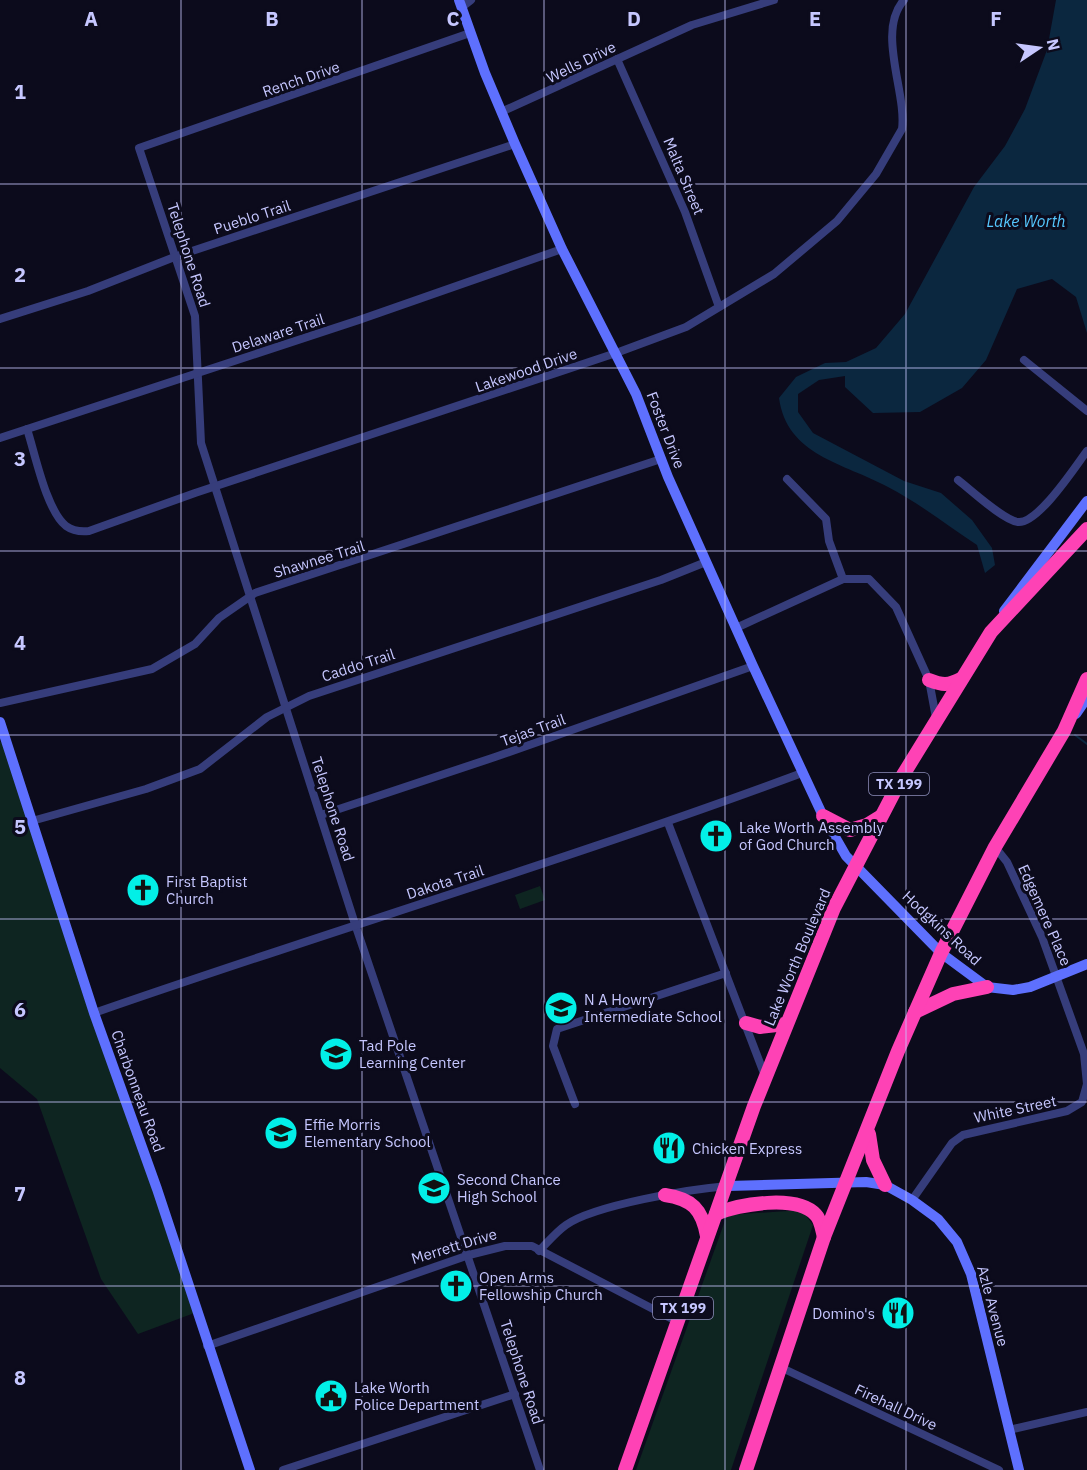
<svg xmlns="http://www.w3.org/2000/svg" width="1087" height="1470" viewBox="0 0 1087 1470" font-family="'IBM Plex Sans',sans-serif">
	<rect width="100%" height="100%" fill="#0c0b1c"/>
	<g fill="#0e2521">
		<path d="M 0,741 L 12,756 L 197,1312 L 138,1334 L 101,1279 L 37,1099 L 0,1068 Z"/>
		<path d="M 540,886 L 545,900 L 520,909 L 515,895 Z"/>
		<path d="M 802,1210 L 813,1225 L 731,1470 L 636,1470 L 727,1215 Z"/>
	</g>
	<path fill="#0b273f" d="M 1056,0 L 1087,0 L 1087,333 L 1076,297 L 1052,279 L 1017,289 L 986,360 L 962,388 L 920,412 L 873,413 L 845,387 L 845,376 L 819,380 L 798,394 L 798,412 L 813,433 L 904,481 L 941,493 L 972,520 L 992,548 L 995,565 L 985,573 L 977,545 C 948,526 919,503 888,487 C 844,463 787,456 779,398 L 796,377 L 825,363 L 846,362 L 876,348 L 905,314 L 974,187 L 1005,146 L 1025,109 L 1047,50 Z"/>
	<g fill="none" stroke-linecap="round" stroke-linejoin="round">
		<path stroke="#0b273f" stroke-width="2" d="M 1075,735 L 1087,744"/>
		<g stroke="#363d7b" stroke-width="8">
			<path d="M 462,7 L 471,0"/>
			<path d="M 470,33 L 139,148 L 195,316 L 201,443 L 355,924 L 540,1470"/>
			<path d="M 617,59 L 685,212 L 719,307"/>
			<path d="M 501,112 L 692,25 L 774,0"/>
			<path d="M 0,319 L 88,291 L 177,256 L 515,144"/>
			<path d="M 1024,360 L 1087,411"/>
			<path d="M 27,429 C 35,453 46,510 66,526 C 73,531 80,532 89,531 L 195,493 L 616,353 L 686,327 L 774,274 L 837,221 L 876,174 L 902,129 C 907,93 876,31 904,0"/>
			<path d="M 0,438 L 359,320 L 562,249"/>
			<path d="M 787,479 L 826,519 L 829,541 L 843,579"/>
			<path d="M 958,480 C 971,490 1003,520 1018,522 C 1038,524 1075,467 1087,451"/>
			<path d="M 736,628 L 843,579 L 869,579 L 896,607 L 929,680 L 936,718"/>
			<path d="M 0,703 L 152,669 L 195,644 L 219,618 L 255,593 L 661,459"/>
			<path d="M 321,815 L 495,757 L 753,666"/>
			<path d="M 32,821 L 146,789 L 200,769 L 267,717 L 309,696 L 661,580 L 706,562"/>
			<path d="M 668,823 L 765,1076"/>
			<path d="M 94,1013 C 329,931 568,860 802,773"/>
			<path d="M 575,1104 L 553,1046 L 557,1029 L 726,973"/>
			<path d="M 912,1200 L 952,1143 L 963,1135 L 1067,1111 L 1082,1102 L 1087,1084 L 1084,1054 L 1042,937 L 1007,862 L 995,847"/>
			<path d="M 539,1251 C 548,1242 556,1232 566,1225 C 594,1205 691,1189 728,1186"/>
			<path d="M 207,1346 L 469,1255 L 505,1246 L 532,1246 L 678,1322"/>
			<path d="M 782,1368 L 999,1470"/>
			<path d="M 1009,1430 L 1087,1412"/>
			<path d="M 283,1470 L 515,1394"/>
		</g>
		<g stroke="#5e70fe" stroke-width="10">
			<path d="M 459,0 L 485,73 L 515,144 L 562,249 L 636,394 L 668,477 L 753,666 L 823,816 L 846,856 L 941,953 L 987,987 L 1013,990 L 1030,987 L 1087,964"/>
			<path d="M 1004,611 L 1087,501"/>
			<path d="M 1076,714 L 1087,698"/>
			<path d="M 0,722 L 94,1013 L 157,1189 L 250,1470"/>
			<path d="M 728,1186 L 866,1182 L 885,1185 L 912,1200 L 938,1219 L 957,1242 L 971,1274 L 1019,1470"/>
		</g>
		<g stroke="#fe42b5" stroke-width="14">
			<path d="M 929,680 C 942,685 948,686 961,679"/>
			<path d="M 823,816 L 850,830 L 867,825 L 880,817"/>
			<path d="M 915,1012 L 953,994 L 987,987"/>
			<path d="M 746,1023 L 760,1027 L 786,1024"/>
			<path d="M 869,1134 L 873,1160 L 885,1185"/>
			<path d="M 665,1195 C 692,1199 702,1209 707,1236"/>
			<path d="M 716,1214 C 739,1204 797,1194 816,1215 C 821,1220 822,1230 824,1237"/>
			<path d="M 625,1470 L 754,1106 L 834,908 L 903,775 L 991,632 L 1087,529"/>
			<path d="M 746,1470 L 824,1237 L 898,1051 L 941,953 L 995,847 L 1064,731 L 1087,679"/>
		</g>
	</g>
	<path fill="none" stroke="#c6c7ff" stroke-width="1.5" stroke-opacity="0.55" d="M 181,0 L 181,1470M 362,0 L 362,1470M 544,0 L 544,1470M 725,0 L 725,1470M 906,0 L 906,1470M 0,184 L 1087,184M 0,368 L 1087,368M 0,551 L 1087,551M 0,735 L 1087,735M 0,919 L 1087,919M 0,1102 L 1087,1102M 0,1286 L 1087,1286"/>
	<defs>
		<g id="church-disc" transform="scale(1.725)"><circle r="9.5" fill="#02efe7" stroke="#0c0b1c"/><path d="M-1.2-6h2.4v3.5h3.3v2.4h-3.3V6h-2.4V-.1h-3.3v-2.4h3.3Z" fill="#111"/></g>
		<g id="school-disc" transform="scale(1.725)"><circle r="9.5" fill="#02efe7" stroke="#0c0b1c"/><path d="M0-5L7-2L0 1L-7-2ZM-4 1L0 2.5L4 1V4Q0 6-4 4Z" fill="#111"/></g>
		<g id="restaurant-disc" transform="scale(1.725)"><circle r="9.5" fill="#02efe7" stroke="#0c0b1c"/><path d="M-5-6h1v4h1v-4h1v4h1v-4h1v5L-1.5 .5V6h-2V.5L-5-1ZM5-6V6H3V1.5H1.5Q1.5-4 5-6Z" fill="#111"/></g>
		<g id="civic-disc" transform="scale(1.725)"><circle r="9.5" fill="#02efe7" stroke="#0c0b1c"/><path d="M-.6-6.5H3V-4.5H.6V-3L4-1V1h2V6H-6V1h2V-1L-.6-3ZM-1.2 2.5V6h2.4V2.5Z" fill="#111"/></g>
	</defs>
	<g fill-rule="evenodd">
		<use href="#church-disc" x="716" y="836"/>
		<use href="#church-disc" x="143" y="890"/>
		<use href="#school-disc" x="561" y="1008"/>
		<use href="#school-disc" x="336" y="1054"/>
		<use href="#school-disc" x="281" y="1133"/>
		<use href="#restaurant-disc" x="669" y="1148"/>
		<use href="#school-disc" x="434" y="1188"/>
		<use href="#church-disc" x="456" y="1286"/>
		<use href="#restaurant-disc" x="898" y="1313"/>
		<use href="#civic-disc" x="331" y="1396"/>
	</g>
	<g text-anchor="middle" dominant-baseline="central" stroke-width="6" stroke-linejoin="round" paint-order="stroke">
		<g fill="#0c0b1c" stroke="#8e8fbb" stroke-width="1.5">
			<rect x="869" y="773" width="60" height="22" rx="4.5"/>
			<rect x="653" y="1297" width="60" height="22" rx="4.5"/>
		</g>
		<g font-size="14" font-weight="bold" fill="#c6c7ff">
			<text x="899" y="784">TX 199</text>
			<text x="683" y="1308">TX 199</text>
		</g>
		<g font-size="15" fill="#c6c7ff" stroke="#0c0b1c">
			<text transform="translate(581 62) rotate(-26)">Wells Drive</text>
			<text transform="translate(301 79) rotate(-19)">Rench Drive</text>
			<text transform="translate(684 176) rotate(67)">Malta Street</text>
			<text transform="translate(252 217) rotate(-18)">Pueblo Trail</text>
			<text transform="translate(189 255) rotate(72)">Telephone Road</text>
			<text transform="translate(278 333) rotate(-18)">Delaware Trail</text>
			<text transform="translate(526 370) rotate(-19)">Lakewood Drive</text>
			<text transform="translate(666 430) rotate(69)">Foster Drive</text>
			<text transform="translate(319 559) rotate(-17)">Shawnee Trail</text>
			<text transform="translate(358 665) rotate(-18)">Caddo Trail</text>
			<text transform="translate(533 730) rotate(-20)">Tejas Trail</text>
			<text transform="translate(333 809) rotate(72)">Telephone Road</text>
			<text transform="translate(445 882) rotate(-18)">Dakota Trail</text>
			<text transform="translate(1045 915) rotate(66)">Edgemere Place</text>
			<text transform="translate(942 928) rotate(43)">Hodgkins Road</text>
			<text transform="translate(797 957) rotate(-67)">Lake Worth Boulevard</text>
			<text transform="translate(138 1091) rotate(70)">Charbonneau Road</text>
			<text transform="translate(1015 1109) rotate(-12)">White Street</text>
			<text transform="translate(454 1246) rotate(-17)">Merrett Drive</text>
			<text transform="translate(993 1306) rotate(75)">Azle Avenue</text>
			<text transform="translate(522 1372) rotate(72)">Telephone Road</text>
			<text transform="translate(896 1407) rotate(25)">Firehall Drive</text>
		</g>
		<g font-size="15" fill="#c6c7ff" stroke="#0c0b1c" text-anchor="start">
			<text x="739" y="827">Lake Worth Assembly<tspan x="739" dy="17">of God Church</tspan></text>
			<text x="166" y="881">First Baptist<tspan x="166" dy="17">Church</tspan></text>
			<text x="584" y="999">N A Howry<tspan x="584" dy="17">Intermediate School</tspan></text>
			<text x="359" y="1045">Tad Pole<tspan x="359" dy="17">Learning Center</tspan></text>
			<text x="304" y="1124">Effie Morris<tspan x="304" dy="17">Elementary School</tspan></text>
			<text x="692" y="1148">Chicken Express</text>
			<text x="457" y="1179">Second Chance<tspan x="457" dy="17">High School</tspan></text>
			<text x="479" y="1277">Open Arms<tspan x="479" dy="17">Fellowship Church</tspan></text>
			<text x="875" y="1313" text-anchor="end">Domino's</text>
			<text x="354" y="1387">Lake Worth<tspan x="354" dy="17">Police Department</tspan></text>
		</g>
		<g font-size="16" font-style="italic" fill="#55c7fe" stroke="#0c0b1c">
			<text x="1026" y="221">Lake Worth</text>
		</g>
	</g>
	<g font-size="20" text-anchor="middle" font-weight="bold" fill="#c6c7ff" stroke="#0c0b1c" stroke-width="6" stroke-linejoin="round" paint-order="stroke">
		<text x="91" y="26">A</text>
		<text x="272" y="26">B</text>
		<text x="453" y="26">C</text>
		<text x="634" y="26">D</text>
		<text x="815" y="26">E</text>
		<text x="996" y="26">F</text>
		<text x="20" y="99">1</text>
		<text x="20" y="282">2</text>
		<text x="20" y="466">3</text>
		<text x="20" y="650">4</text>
		<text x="20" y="834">5</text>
		<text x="20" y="1017">6</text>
		<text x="20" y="1201">7</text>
		<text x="20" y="1385">8</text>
	</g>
	<g transform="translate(1039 48) rotate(77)" stroke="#0c0b1c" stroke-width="4.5" paint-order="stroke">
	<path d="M0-4.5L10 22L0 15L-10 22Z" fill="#c6c7ff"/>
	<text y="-9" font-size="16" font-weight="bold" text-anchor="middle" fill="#c6c7ff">N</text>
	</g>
</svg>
